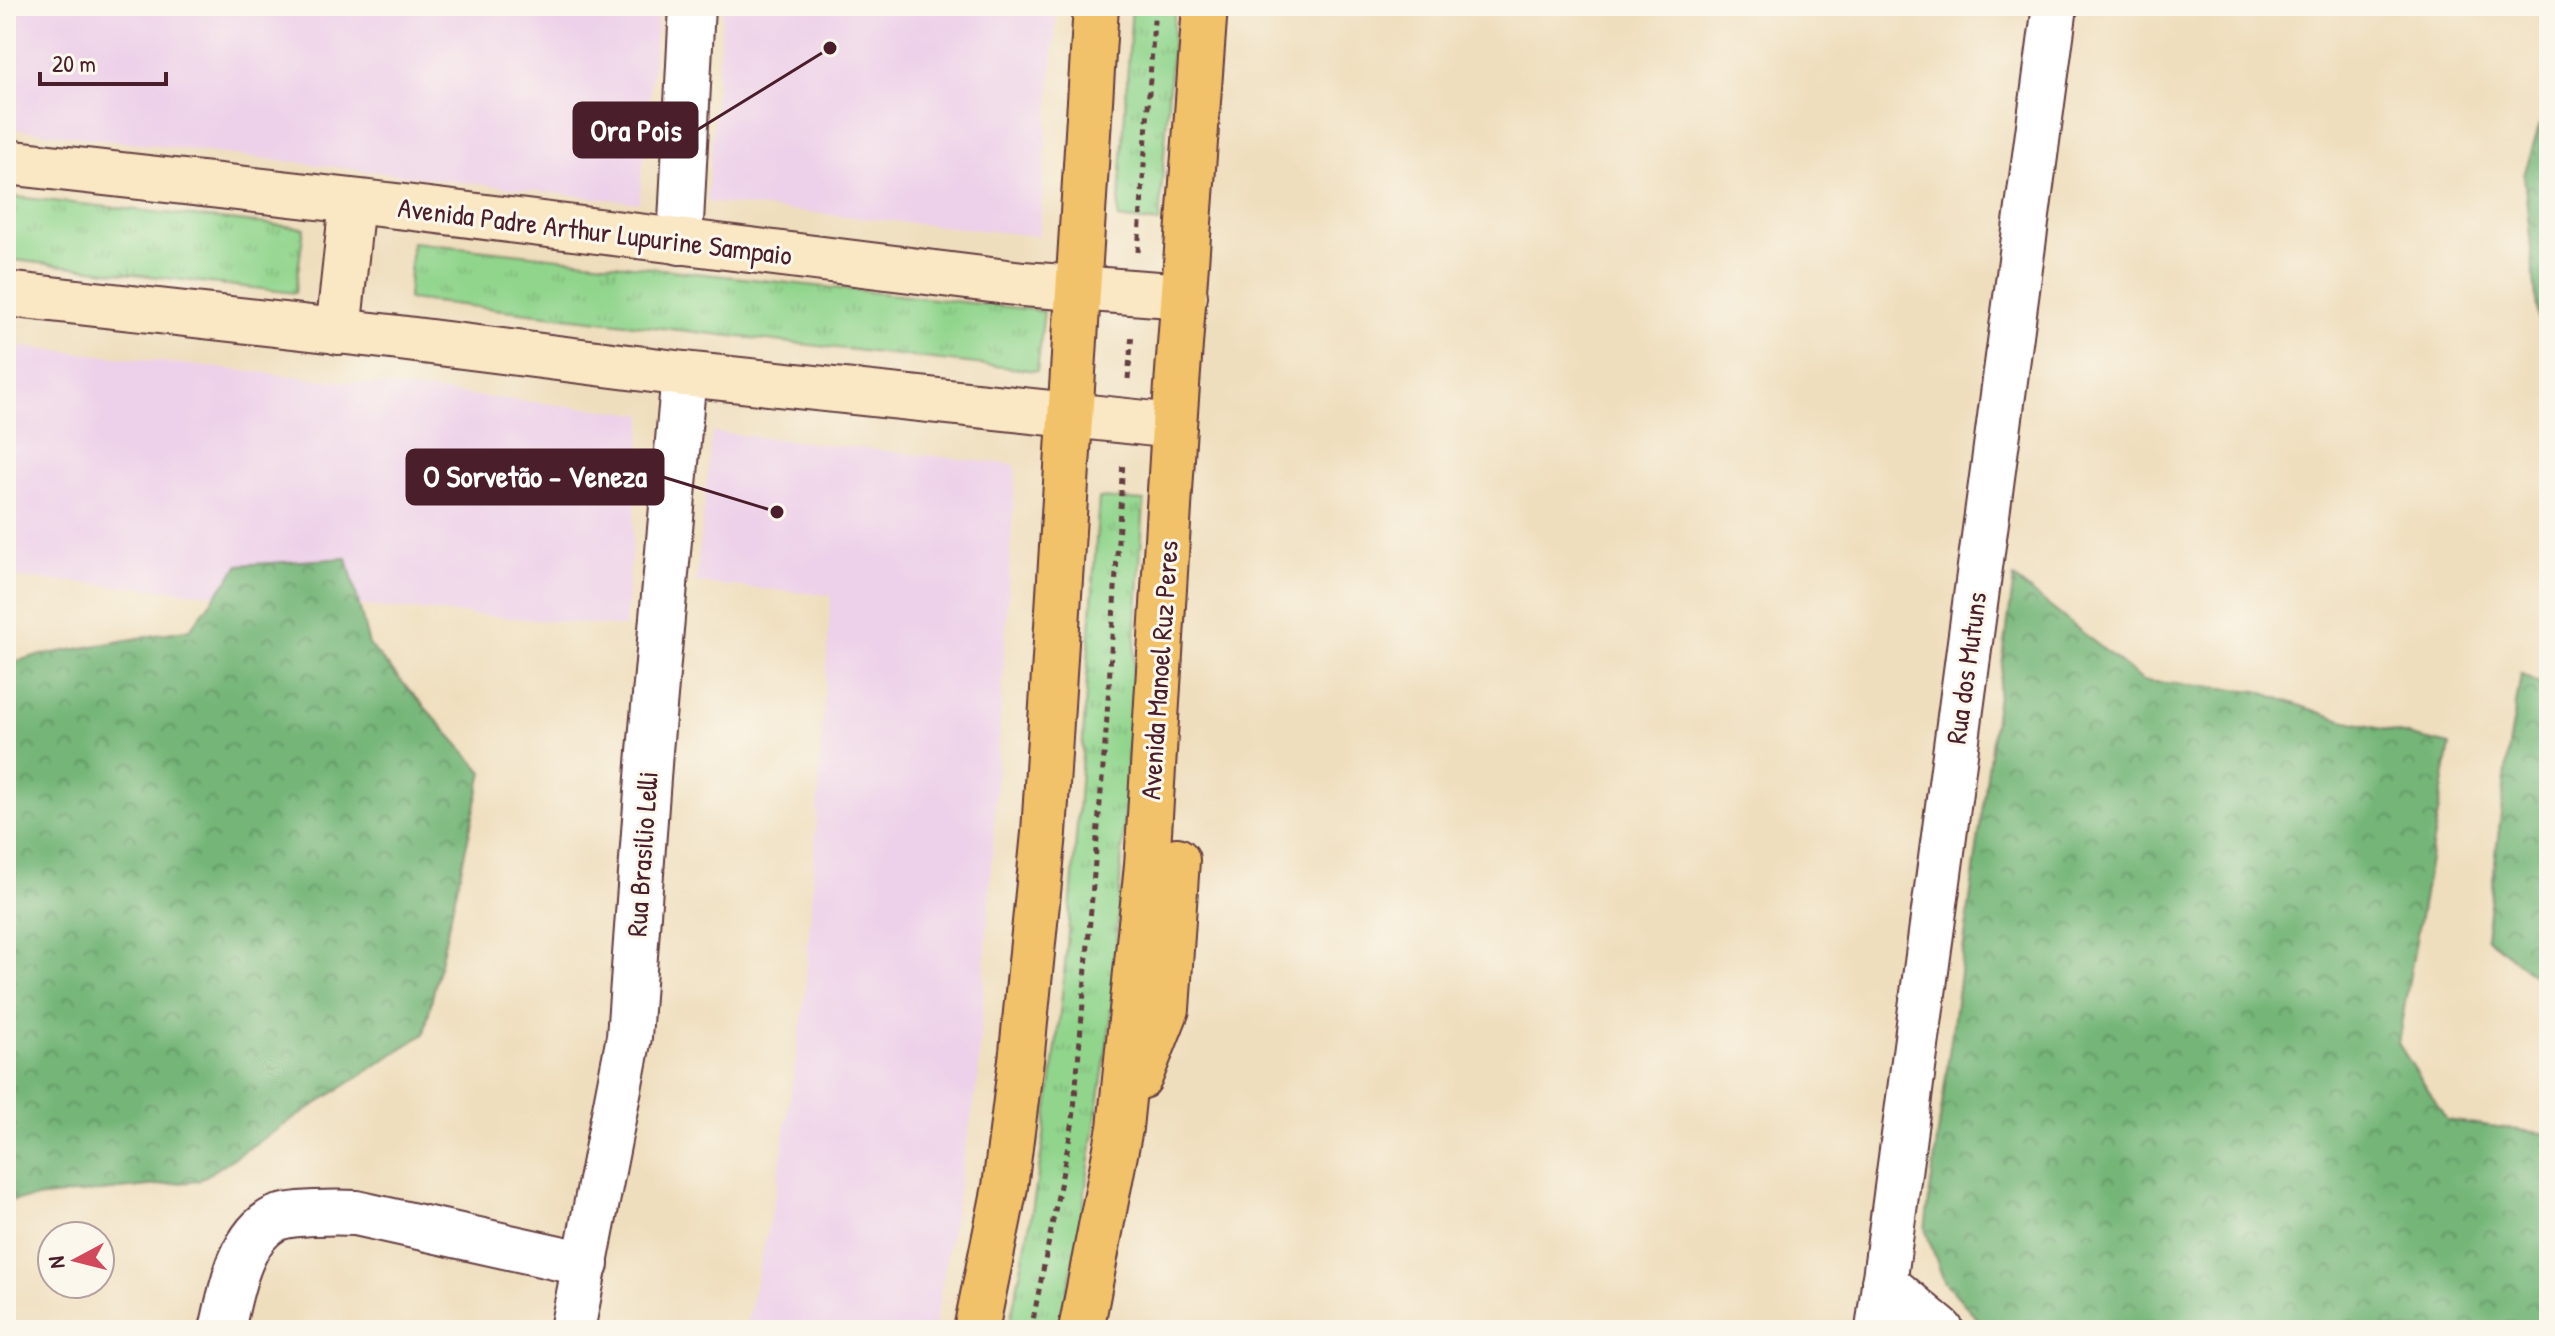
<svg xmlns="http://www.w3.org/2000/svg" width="2555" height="1336" viewBox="0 0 2555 1336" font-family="'Patrick Hand',sans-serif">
	<defs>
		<pattern id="grass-tufts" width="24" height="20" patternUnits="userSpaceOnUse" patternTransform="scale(2)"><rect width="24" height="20" fill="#91d58d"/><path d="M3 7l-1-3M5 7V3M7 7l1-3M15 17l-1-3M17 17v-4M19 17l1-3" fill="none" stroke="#7fb67a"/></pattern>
		<pattern id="forest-crowns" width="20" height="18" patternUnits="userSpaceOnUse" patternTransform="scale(2)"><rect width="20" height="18" fill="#74b678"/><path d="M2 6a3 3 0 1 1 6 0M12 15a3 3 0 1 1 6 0" fill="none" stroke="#619363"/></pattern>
	</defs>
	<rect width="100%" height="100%" fill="#fbf7ec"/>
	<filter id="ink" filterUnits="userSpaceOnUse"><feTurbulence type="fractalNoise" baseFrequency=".0125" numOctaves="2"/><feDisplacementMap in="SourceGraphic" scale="16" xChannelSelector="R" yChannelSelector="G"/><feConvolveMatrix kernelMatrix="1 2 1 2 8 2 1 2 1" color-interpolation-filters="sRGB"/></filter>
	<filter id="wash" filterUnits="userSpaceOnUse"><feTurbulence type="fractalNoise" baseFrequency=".006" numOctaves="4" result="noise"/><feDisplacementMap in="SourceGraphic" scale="32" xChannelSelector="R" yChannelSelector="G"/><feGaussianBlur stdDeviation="1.8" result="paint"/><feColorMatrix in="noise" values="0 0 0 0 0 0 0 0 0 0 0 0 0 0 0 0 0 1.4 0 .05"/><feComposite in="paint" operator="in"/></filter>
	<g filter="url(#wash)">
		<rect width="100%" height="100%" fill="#efdebd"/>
		<g fill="#edd0e9">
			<path d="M 6,6 L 659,6 L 639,203 L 6,128 Z"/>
			<path d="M 723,6 L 1057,6 L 1039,236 L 707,202 Z"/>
			<path d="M 6,345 L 643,414 L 625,627 L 6,577 Z"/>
			<path d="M 712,432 L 1016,465 L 978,1079 L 934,1330 L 745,1330 L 776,1192 L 805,996 L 831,595 L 696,583 Z"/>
		</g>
		<g fill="url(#grass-tufts)" stroke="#6e7a5c" stroke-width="2">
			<path d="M 1132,6 L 1175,6 L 1159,223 L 1118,218 Z"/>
			<path d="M 6,196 L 304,228 L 295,293 L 6,259 Z"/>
			<path d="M 412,242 L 1044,311 L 1037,371 L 408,299 Z"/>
			<path d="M 1099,498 L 1144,501 L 1112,1012 L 1077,1245 L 1059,1330 L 1008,1330 C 1071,1057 1079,776 1099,498 Z"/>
		</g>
		<g fill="url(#forest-crowns)" stroke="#5f6a52" stroke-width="2">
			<path d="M 2549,95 L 2549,329 L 2538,320 L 2524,175 Z"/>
			<path d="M 347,558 L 369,645 L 483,772 L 424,1034 L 198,1181 L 6,1201 L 6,665 L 31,657 L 190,629 L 239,565 Z"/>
			<path d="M 2014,578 L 2143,681 L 2258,691 L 2339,719 L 2450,745 L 2398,1043 L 2447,1120 L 2549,1134 L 2549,1330 L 1995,1330 L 1985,1327 L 1944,1281 L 1925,1229 Z"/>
			<path d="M 2521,674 L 2549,689 L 2549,987 L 2486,937 L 2509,747 Z"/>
		</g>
	</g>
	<g filter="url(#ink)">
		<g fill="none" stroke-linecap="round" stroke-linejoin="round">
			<g stroke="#633c41" stroke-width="48">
				<g id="minor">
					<path d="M 680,242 L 692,6"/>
					<path d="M 1884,1282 L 1941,1330"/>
					<path d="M 222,1330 C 230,1295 239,1237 275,1219 C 290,1212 339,1212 356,1213 L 586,1264"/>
					<path d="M 572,1330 L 629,1037 L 650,751 L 684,374"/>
					<path d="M 1878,1330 L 2055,6"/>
				</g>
			</g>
			<g stroke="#633c41" stroke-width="48">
				<g id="secondary">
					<path d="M 6,162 L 405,207 L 1023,284 L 1185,296"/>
					<path d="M 6,294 L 391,337 L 684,374 L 1174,426"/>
					<path d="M 338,332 L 352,202"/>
				</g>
			</g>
			<g stroke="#633c41" stroke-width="48">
				<g id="primary">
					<path d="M 1140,1077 L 1167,1009 L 1177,860"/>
					<path d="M 976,1330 L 1005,1187 L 1022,1052 L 1044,833 L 1096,6"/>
					<path d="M 1081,1330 L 1120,1128 L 1147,865 L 1174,426 L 1205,6"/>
				</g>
			</g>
			<g stroke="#633c41" stroke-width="5" stroke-dasharray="6 6" stroke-linecap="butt">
				<path d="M 1138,252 L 1155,6"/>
				<path d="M 1128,379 L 1132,333"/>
				<path d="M 1031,1330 L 1073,1121 L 1106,732 L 1123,461"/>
			</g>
			<use href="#minor" stroke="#fff" stroke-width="44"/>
			<use href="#secondary" stroke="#fae7c3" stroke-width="44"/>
			<use href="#primary" stroke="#f2c26a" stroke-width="44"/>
		</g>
	</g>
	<g text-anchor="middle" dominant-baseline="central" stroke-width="6" stroke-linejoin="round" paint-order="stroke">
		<g font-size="28" fill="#4a1f2b" stroke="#fbf7ec">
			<text transform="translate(595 231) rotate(7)">Avenida Padre Arthur Lupurine Sampaio</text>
			<text transform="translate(1966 668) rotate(-82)">Rua dos Mutuns</text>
			<text transform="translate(1159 670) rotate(-86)">Avenida Manoel Ruz Peres</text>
			<text transform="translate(642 854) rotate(-86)">Rua Brasilio Lelli</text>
		</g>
	</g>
	<path fill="none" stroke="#4a1f2b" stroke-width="3" d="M830 48L697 130M777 512L663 477"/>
	<g fill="#4a1f2b" stroke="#fbf7ec" stroke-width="3">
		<circle cx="830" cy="48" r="8"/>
		<circle cx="777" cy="512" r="8"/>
	</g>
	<g fill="#4a1f2b" stroke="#4a1f2b" stroke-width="3">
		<rect x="574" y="103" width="123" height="54" rx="8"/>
		<rect x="407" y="450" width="256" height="54" rx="8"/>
	</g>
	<g font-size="30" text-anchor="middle" font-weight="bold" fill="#fff">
		<text x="636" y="141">Ora Pois</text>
		<text x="535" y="487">O Sorvetão - Veneza</text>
	</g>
	<rect width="2555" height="1336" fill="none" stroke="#fbf7ec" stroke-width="32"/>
	<g transform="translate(76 1260) rotate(263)"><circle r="38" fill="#fbf7ec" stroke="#b4a19f" stroke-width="2"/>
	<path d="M0-6L14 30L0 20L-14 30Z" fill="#d1495b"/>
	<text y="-12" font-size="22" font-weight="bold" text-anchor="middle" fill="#4a1f2b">N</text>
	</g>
	<path d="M40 72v12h126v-12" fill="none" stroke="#4a1f2b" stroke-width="4"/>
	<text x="52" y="72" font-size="24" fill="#4a1f2b" stroke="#fbf7ec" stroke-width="6" paint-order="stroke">20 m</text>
</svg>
